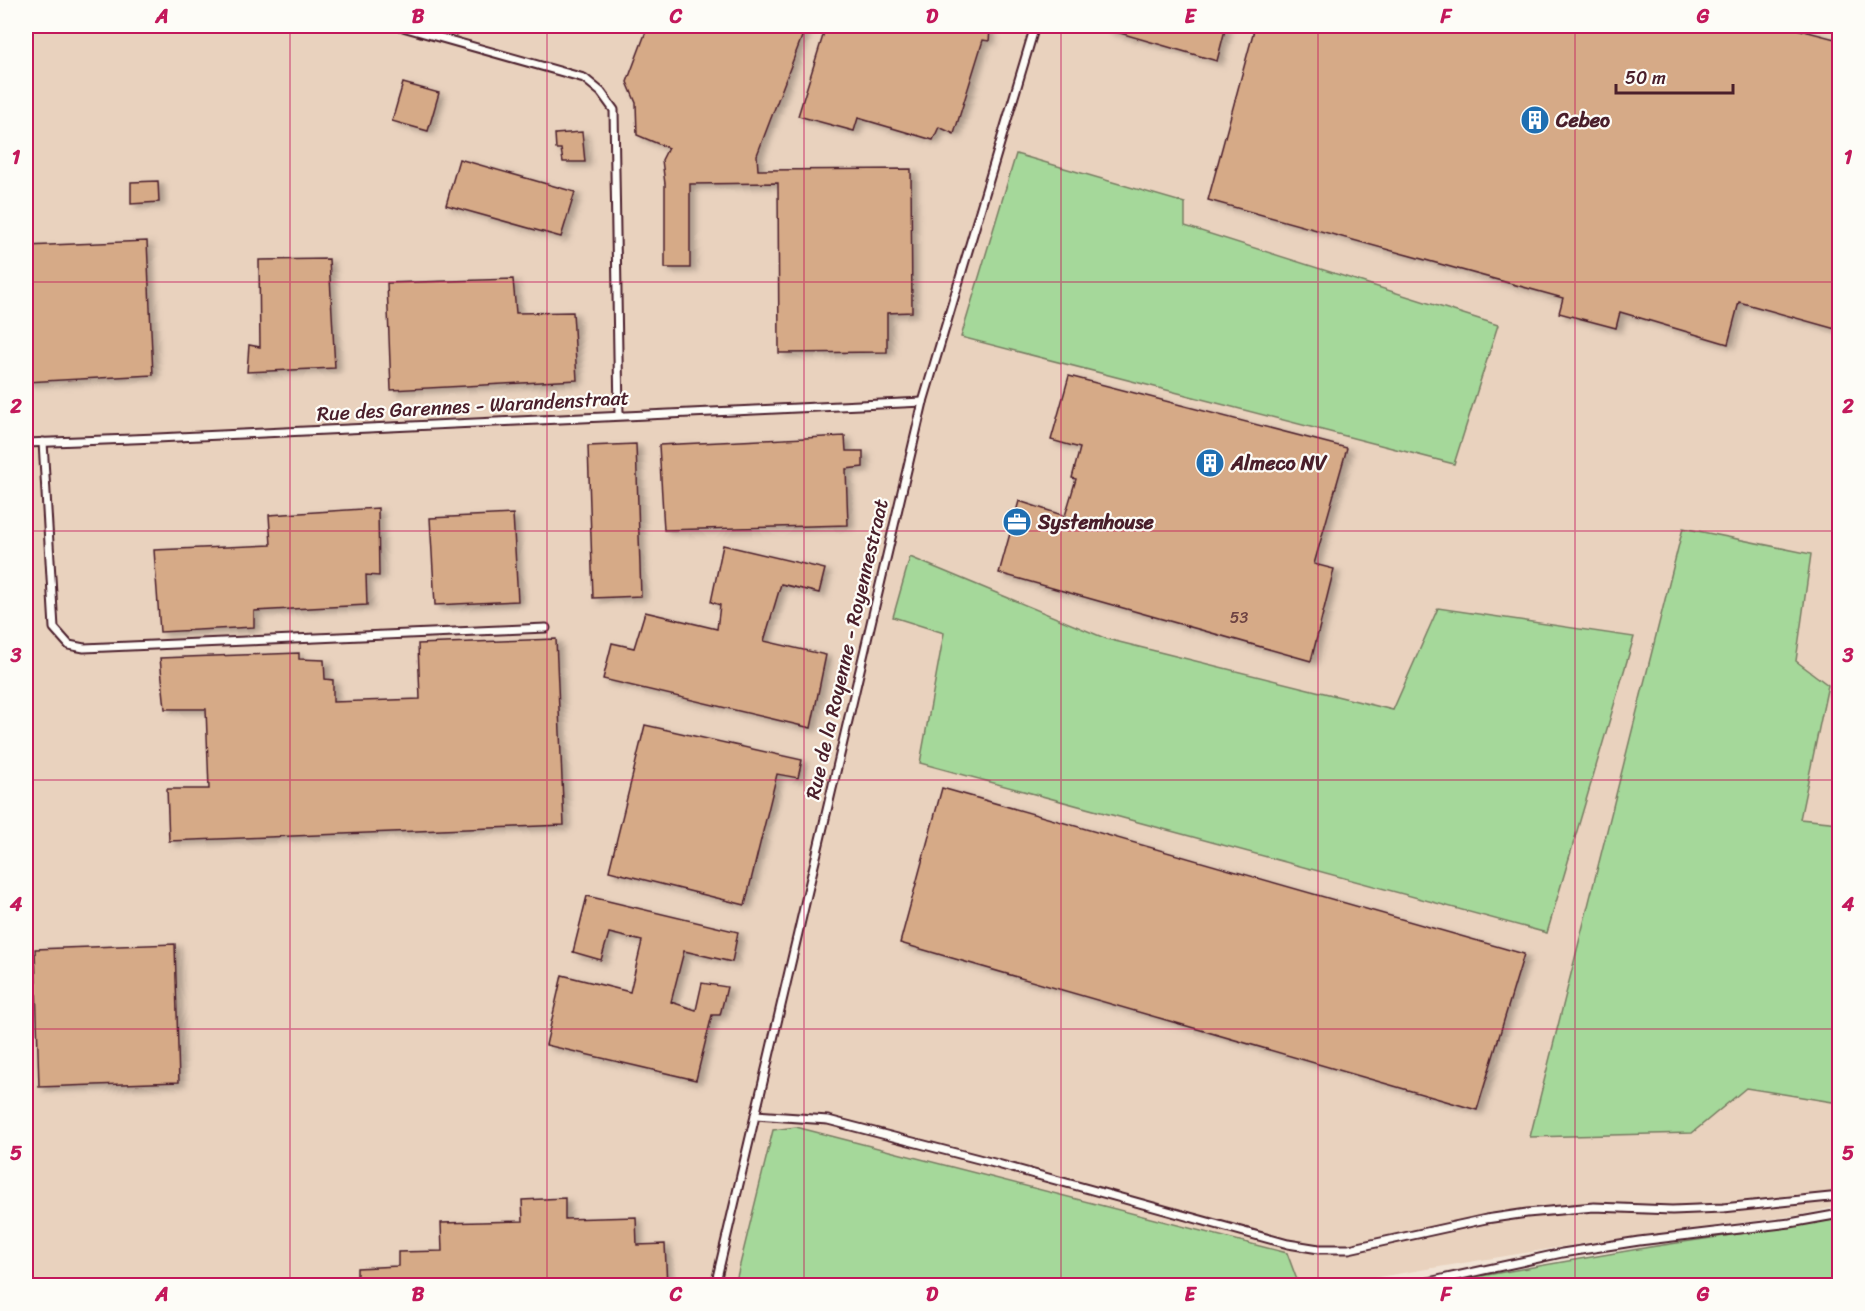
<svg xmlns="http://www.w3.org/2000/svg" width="1865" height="1311" viewBox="0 0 1865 1311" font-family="Sriracha,sans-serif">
	<defs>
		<filter id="shadow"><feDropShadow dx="5.5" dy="3.5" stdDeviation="3" flood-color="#0004"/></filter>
	</defs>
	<rect width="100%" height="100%" fill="#f1e3d5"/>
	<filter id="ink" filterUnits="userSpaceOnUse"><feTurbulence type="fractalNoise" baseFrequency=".0167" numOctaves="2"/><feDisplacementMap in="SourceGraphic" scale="12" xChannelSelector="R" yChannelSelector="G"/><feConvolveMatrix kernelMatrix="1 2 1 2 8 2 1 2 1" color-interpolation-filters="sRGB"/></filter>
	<g filter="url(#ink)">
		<path fill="#e9d2be" d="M 26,26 L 1839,26 L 1839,1206 L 1800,1215 L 1591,1242 L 1330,1285 L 26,1285 Z"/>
		<g fill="#a5d89a" stroke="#787c62" stroke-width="1.5">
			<path d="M 1016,154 L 1185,203 L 1185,226 L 1498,325 L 1454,464 L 961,337 Z"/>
			<path d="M 1683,528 L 1811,554 L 1796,661 L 1828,685 L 1800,819 L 1839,823 L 1839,1103 L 1746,1088 L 1692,1133 L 1530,1137 Z"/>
			<path d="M 910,557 L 1107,639 L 1393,710 L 1438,608 L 1634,637 L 1547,933 L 920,763 L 944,633 L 893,617 Z"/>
			<path d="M 796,1127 L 1287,1253 L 1297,1280 L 1265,1286 L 735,1285 L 773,1130 Z"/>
			<path d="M 1839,1219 L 1839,1285 L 1440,1285 L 1481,1276 L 1650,1247 Z"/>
		</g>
		<g fill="#d6aa87" stroke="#4a1f2b" stroke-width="1.5" filter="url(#shadow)">
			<path d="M 648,26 L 806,26 L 757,155 L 758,170 L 911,169 L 912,312 L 887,313 L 887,352 L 779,353 L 778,183 L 690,184 L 690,268 L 665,268 L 665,184 L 662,160 L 668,148 L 637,135 L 636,103 L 627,82 Z"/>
			<path d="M 826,26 L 976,26 L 990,30 L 989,41 L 983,40 L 954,134 L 939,127 L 933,140 L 858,118 L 854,131 L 798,116 Z"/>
			<path d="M 1106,26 L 1226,26 L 1217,61 L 1106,29 Z"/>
			<path d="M 1255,26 L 1785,26 L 1839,40 L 1839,330 L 1739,302 L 1728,344 L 1620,312 L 1616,328 L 1559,313 L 1563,298 L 1208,200 Z"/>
			<path d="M 403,83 L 439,93 L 428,131 L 392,121 Z"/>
			<path d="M 582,132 L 585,162 L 563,162 L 561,149 L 556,149 L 555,134 Z"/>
			<path d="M 459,159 L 575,192 L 561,237 L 446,205 Z"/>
			<path d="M 158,181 L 159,202 L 131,204 L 131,182 Z"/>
			<path d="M 147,241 L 153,375 L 26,382 L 26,246 Z"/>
			<path d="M 329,259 L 335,368 L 247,372 L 249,345 L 260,347 L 259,260 Z"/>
			<path d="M 513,279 L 516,313 L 573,312 L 577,380 L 391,390 L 387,283 Z"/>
			<path d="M 1069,376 L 1347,448 L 1314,564 L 1334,569 L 1311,661 L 999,573 L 1019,501 L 1065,516 L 1076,479 L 1072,478 L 1080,448 L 1051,440 Z"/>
			<path d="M 845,436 L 846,451 L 863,451 L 863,467 L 846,469 L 848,525 L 664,530 L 659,445 Z"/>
			<path d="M 636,444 L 641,596 L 593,598 L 588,446 Z"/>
			<path d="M 378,508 L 379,576 L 366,575 L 367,605 L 254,611 L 254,627 L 160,632 L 154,550 L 271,545 L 269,515 Z"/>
			<path d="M 513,514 L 518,601 L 435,605 L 430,518 Z"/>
			<path d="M 723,545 L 825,569 L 819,593 L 781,584 L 764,641 L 826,655 L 811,728 L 603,679 L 612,643 L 634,648 L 645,612 L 717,629 L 720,605 L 711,602 Z"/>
			<path d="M 556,639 L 564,825 L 169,841 L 167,789 L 209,789 L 206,709 L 165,709 L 160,658 L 299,653 L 299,659 L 324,660 L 325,679 L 333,680 L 333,702 L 420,699 L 418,644 Z"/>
			<path d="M 645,725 L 802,760 L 798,778 L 777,774 L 745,905 L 609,871 Z"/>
			<path d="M 942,788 L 1524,954 L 1477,1110 L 900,943 Z"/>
			<path d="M 587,896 L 738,932 L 732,962 L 684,951 L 671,1002 L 696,1010 L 702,983 L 727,987 L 720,1015 L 712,1015 L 696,1080 L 546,1045 L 562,975 L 630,992 L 642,941 L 609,933 L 601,960 L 573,952 Z"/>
			<path d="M 175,944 L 179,1082 L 39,1087 L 35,949 Z"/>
			<path d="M 565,1198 L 565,1219 L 636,1217 L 637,1245 L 665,1244 L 667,1286 L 357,1286 L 357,1268 L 398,1266 L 398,1252 L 442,1251 L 441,1223 L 523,1221 L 522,1200 Z"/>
		</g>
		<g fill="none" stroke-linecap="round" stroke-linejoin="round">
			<g stroke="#4a1f2b" stroke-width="11">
				<g id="lane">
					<path d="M 399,26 L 584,78 L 601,92 L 614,110 L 619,415"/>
					<path d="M 43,442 L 54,628 L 69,645 L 84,648 L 546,628"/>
					<path d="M 26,443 L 157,438 L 923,402"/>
					<path d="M 755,1115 L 828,1120 L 994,1163 L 1288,1244 L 1319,1249 L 1349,1249 L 1486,1219 L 1527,1213 L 1594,1207 L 1672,1210 L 1723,1208 L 1840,1196"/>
					<path d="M 715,1286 L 923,402 L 1035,26"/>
					<path d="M 1410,1286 L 1562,1253 L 1639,1241 L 1790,1223 L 1840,1214"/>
				</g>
			</g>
			<use href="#lane" stroke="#fdfcf7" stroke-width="7"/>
		</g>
	</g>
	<path fill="none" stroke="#c2185b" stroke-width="1.5" stroke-opacity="0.55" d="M 290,26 L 290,1286M 547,26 L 547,1286M 804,26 L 804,1286M 1061,26 L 1061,1286M 1318,26 L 1318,1286M 1575,26 L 1575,1286M 26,282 L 1840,282M 26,531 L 1840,531M 26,780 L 1840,780M 26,1029 L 1840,1029"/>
	<defs>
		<g id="building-disc" transform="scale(1.5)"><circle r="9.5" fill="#1f6fb2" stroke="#fdfcf7"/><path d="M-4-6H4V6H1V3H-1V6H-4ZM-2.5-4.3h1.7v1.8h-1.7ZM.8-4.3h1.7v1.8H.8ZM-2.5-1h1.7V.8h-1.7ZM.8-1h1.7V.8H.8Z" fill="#fff"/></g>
		<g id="office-disc" transform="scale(1.5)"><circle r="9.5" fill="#1f6fb2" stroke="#fdfcf7"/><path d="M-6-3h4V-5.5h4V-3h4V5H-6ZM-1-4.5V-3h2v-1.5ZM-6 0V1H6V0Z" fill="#fff"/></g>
	</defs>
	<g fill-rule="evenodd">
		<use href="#building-disc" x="1535" y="120"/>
		<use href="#building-disc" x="1210" y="463"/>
		<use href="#office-disc" x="1017" y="522"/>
	</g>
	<g text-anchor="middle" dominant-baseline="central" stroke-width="4.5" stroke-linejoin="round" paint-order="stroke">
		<g font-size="16" fill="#6d4242">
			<text x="1239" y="617">53</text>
		</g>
		<g font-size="20" font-weight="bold" fill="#4a1f2b" stroke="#fdfcf7" text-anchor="start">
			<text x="1556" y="120">Cebeo</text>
			<text x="1231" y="463">Almeco NV</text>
			<text x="1038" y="522">Systemhouse</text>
		</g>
		<g font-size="20" fill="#4a1f2b" stroke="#fdfcf7">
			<text transform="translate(473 406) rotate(-3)">Rue des Garennes - Warandenstraat</text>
			<text transform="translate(847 649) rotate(-77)">Rue de la Royenne - Royennestraat</text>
		</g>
	</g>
	<rect width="1865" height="1311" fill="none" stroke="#fdfcf7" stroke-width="66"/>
	<path d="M1616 84v9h117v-9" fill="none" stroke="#4a1f2b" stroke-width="3"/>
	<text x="1625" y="84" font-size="18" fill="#4a1f2b" stroke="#fdfcf7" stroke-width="4.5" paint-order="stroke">50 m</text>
	<rect x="33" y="33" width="1799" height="1245" fill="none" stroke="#c2185b" stroke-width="2"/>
	<g font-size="20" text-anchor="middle" font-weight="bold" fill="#c2185b">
		<text x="162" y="23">A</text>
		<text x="418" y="23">B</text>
		<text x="676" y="23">C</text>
		<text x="932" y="23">D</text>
		<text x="1190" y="23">E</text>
		<text x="1446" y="23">F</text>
		<text x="1703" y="23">G</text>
		<text x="16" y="164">1</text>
		<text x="1848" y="164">1</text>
		<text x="16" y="413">2</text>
		<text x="1848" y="413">2</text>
		<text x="16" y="662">3</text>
		<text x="1848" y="662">3</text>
		<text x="16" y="911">4</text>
		<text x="1848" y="911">4</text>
		<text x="16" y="1160">5</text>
		<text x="1848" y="1160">5</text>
		<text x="162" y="1301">A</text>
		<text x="418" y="1301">B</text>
		<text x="676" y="1301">C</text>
		<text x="932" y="1301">D</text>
		<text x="1190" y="1301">E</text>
		<text x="1446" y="1301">F</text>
		<text x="1703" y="1301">G</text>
	</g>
</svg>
